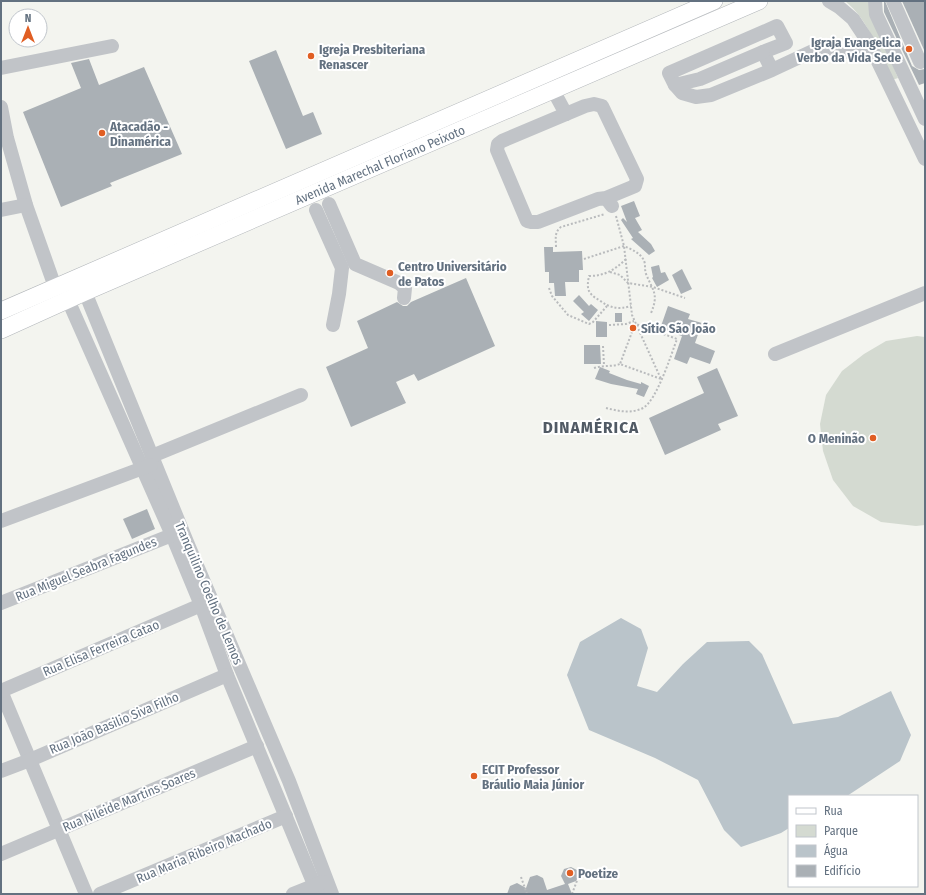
<svg xmlns="http://www.w3.org/2000/svg" width="926" height="895" viewBox="0 0 926 895" font-family="'Fira Sans Condensed',sans-serif">
	<rect width="100%" height="100%" fill="#f3f4ef"/>
	<g fill="#d4dad1">
		<path d="M 845,1 L 868,1 L 873,18 L 898,78 L 892,80 C 879,53 869,20 845,1 Z"/>
		<path d="M 917,336 L 925,337 L 925,525 L 916,526 L 881,522 L 853,506 L 833,480 L 823,451 L 820,424 L 826,395 L 842,371 L 864,354 L 886,341 Z"/>
	</g>
	<path fill="#bac4ca" d="M 621,618 L 641,629 L 648,648 L 637,686 L 657,692 L 683,664 L 707,642 L 749,641 L 762,654 L 793,724 L 838,717 L 891,691 L 911,735 L 900,761 L 847,796 L 789,796 L 789,828 L 781,833 L 741,847 L 724,830 L 698,780 L 655,758 L 589,730 L 567,675 L 580,642 Z"/>
	<g fill="#aab0b5">
		<path d="M 884,1 L 885,1 L 912,66 L 919,70 L 925,69 L 925,83 L 919,85 L 884,12 Z"/>
		<path d="M 902,1 L 925,1 L 925,52 Z"/>
		<path d="M 276,50 L 303,116 L 313,112 L 322,134 L 286,149 L 249,61 Z"/>
		<path d="M 89,59 L 99,85 L 144,67 L 182,154 L 110,183 L 112,186 L 61,207 L 23,112 L 81,88 L 71,63 Z"/>
		<path d="M 634,201 L 640,216 L 635,218 L 642,230 L 638,232 L 651,244 L 655,251 L 649,255 L 631,239 L 633,238 L 621,220 L 623,218 L 627,222 L 621,206 Z"/>
		<path d="M 544,247 L 553,247 L 553,252 L 582,251 L 583,270 L 579,270 L 579,282 L 565,282 L 566,296 L 555,296 L 554,283 L 549,283 L 549,272 L 545,272 Z"/>
		<path d="M 659,265 L 661,273 L 665,272 L 669,280 L 657,287 L 652,278 L 653,277 L 651,267 Z"/>
		<path d="M 682,269 L 692,289 L 681,294 L 672,275 Z"/>
		<path d="M 466,278 L 495,346 L 418,381 L 414,374 L 396,382 L 406,403 L 351,427 L 326,367 L 368,348 L 357,321 L 397,302 L 403,306 L 407,306 L 411,302 Z"/>
		<path d="M 579,295 L 589,306 L 591,304 L 598,310 L 589,321 L 581,314 L 584,312 L 573,301 Z"/>
		<path d="M 668,306 L 690,314 L 688,319 L 702,323 L 695,343 L 715,351 L 710,364 L 690,357 L 687,364 L 674,359 L 682,336 L 660,329 Z"/>
		<rect x="615" y="313" width="7" height="9"/>
		<path d="M 596,321 L 607,322 L 607,337 L 596,337 Z"/>
		<path d="M 584,345 L 600,345 L 601,364 L 584,364 Z"/>
		<path d="M 600,367 L 610,371 L 609,373 L 627,380 L 641,384 L 641,382 L 649,386 L 644,397 L 636,394 L 638,389 L 611,384 L 595,379 Z"/>
		<path d="M 717,368 L 738,416 L 718,424 L 721,430 L 665,455 L 649,418 L 704,393 L 697,377 Z"/>
		<path d="M 147,509 L 155,529 L 132,539 L 123,519 Z"/>
		<path d="M 571,867 L 577,870 L 579,875 L 576,881 L 568,884 L 572,894 L 507,894 L 510,886 L 517,883 L 526,888 L 530,877 L 537,875 L 543,878 L 547,890 L 565,884 L 561,876 L 564,869 Z"/>
	</g>
	<g fill="none" stroke-linecap="round" stroke-linejoin="round">
		<g stroke="#b2b6ba" stroke-width="18">
			<g id="major">
				<path d="M 1,311 L 714,1"/>
				<path d="M 1,330 L 85,292 L 759,1"/>
			</g>
		</g>
		<g stroke="#b9bbbd" stroke-width="2" stroke-dasharray="2 2" stroke-linecap="butt">
			<path d="M 616,216 L 624,246 L 632,315 L 661,379"/>
			<path d="M 556,247 C 556,239 554,232 561,227 L 605,214"/>
			<path d="M 584,259 L 624,246 C 633,250 643,254 645,264 C 645,268 645,271 646,274 C 653,291 659,294 651,313"/>
			<path d="M 626,259 C 615,270 604,276 589,276 C 588,281 587,287 589,291 C 591,295 595,298 599,300 C 610,308 618,310 631,306"/>
			<path d="M 610,272 L 620,275 L 628,283 L 653,287 L 685,298"/>
			<path d="M 549,288 L 552,296 L 568,315 L 589,324 L 593,322 L 607,306"/>
			<path d="M 635,324 L 620,364 L 661,379"/>
			<path d="M 609,325 L 626,324 L 634,321"/>
			<path d="M 603,346 L 604,365"/>
			<path d="M 594,368 C 603,365 612,367 620,364"/>
			<path d="M 606,408 C 618,411 631,414 643,408 C 657,400 671,355 677,339 L 636,324"/>
			<path d="M 521,877 L 527,894"/>
			<path d="M 572,894 L 578,878"/>
		</g>
		<g stroke="#c1c4c8" stroke-width="14">
			<path d="M 829,1 L 839,7 L 853,19 L 869,43 L 925,159"/>
			<path d="M 875,1 L 876,14 L 925,119"/>
			<path d="M 893,1 L 920,62"/>
			<path d="M 1,68 L 112,46"/>
			<path d="M 772,70 L 763,52 L 786,43 L 777,26 L 669,73 L 675,85 L 682,93 L 696,97 L 711,95 L 772,70 L 817,49 C 825,49 831,52 839,52 C 849,53 860,47 869,43"/>
			<path d="M 675,85 L 700,79 L 763,52"/>
			<path d="M 553,90 L 566,114"/>
			<path d="M 1,107 L 7,138 L 26,205 L 55,287"/>
			<path d="M 606,198 L 635,186 L 637,179 L 602,106 L 594,104 L 585,106 L 502,141 L 498,144 L 497,150 L 527,221 L 531,222 L 538,222 L 598,199 L 606,198 L 612,206"/>
			<path d="M 329,204 L 355,264 L 399,283 L 405,288 L 404,298"/>
			<path d="M 1,210 L 26,205"/>
			<path d="M 316,210 L 342,268 L 339,294 L 333,325"/>
			<path d="M 85,292 L 189,547 L 289,781 L 332,894"/>
			<path d="M 68,300 L 172,535 L 201,605 L 227,675 L 318,894"/>
			<path d="M 775,354 L 925,293"/>
			<path d="M 152,456 L 301,395"/>
			<path d="M 1,521 L 151,465"/>
			<path d="M 1,603 L 172,535"/>
			<path d="M 1,691 L 86,894"/>
			<path d="M 1,691 L 201,605"/>
			<path d="M 1,771 L 30,760 L 227,675"/>
			<path d="M 1,854 L 257,746"/>
			<path d="M 100,894 L 286,816"/>
			<path d="M 293,894 L 323,882"/>
		</g>
		<use href="#major" stroke="#fff" stroke-width="17"/>
	</g>
	<g fill="#e05e23" stroke="#fff" stroke-width="1.5">
		<circle cx="909" cy="49" r="4"/>
		<circle cx="311" cy="56" r="4"/>
		<circle cx="102" cy="133" r="4"/>
		<circle cx="390" cy="273" r="4"/>
		<circle cx="633" cy="328" r="4"/>
		<circle cx="873" cy="438" r="4"/>
		<circle cx="474" cy="776" r="4"/>
		<circle cx="570" cy="873" r="4"/>
	</g>
	<g text-anchor="middle" dominant-baseline="central" stroke-width="4" stroke-linejoin="round" paint-order="stroke">
		<g font-size="13" font-weight="bold" fill="#637180" stroke="#fff" text-anchor="start">
			<text x="901" y="42" text-anchor="end">Igraja Evangelica<tspan x="901" dy="15">Verbo da Vida Sede</tspan></text>
			<text x="319" y="49">Igreja Presbiteriana<tspan x="319" dy="15">Renascer</tspan></text>
			<text x="110" y="126">Atacadão -<tspan x="110" dy="15">Dinamérica</tspan></text>
			<text x="398" y="266">Centro Universitário<tspan x="398" dy="15">de Patos</tspan></text>
			<text x="641" y="328">Sítio São João</text>
			<text x="865" y="438" text-anchor="end">O Meninão</text>
			<text x="482" y="769">ECIT Professor<tspan x="482" dy="15">Bráulio Maia Júnior</tspan></text>
			<text x="578" y="873">Poetize</text>
		</g>
		<g font-size="13" fill="#637180" stroke="#fff">
			<text transform="translate(380 165) rotate(-23)">Avenida Marechal Floriano Peixoto</text>
			<text transform="translate(86 569) rotate(-22)">Rua Miguel Seabra Fagundes</text>
			<text transform="translate(209 593) rotate(67)">Tranquilino Coelho de Lemos</text>
			<text transform="translate(101 648) rotate(-23)">Rua Elisa Ferreira Catao</text>
			<text transform="translate(114 723) rotate(-23)">Rua João Basilio Siva Filho</text>
			<text transform="translate(129 800) rotate(-23)">Rua Nileide Martins Soares</text>
			<text transform="translate(204 851) rotate(-23)">Rua Maria Ribeiro Machado</text>
		</g>
		<g font-size="17" font-weight="bold" letter-spacing="1" fill="#515a65" stroke="#fff">
			<text x="591" y="427">DINAMÉRICA</text>
		</g>
	</g>
	<rect width="926" height="895" fill="none" stroke="#637180" stroke-width="4"/>
	<rect x="788" y="795" width="130" height="92" fill="#ffffff" stroke="#c1c6cc"/>
	<rect x="796" y="808" width="20" height="6" fill="#ffffff" stroke="#c1c6cc"/>
	<text x="824" y="815" font-size="12" fill="#637180">Rua</text>
	<rect x="796" y="825" width="20" height="12" fill="#d4dad1" stroke="#c1c6cc"/>
	<text x="824" y="835" font-size="12" fill="#637180">Parque</text>
	<rect x="796" y="845" width="20" height="12" fill="#bac4ca" stroke="#c1c6cc"/>
	<text x="824" y="855" font-size="12" fill="#637180">Água</text>
	<rect x="796" y="865" width="20" height="12" fill="#aab0b5" stroke="#c1c6cc"/>
	<text x="824" y="875" font-size="12" fill="#637180">Edifício</text>
	<g transform="translate(28 28)"><circle r="19" fill="#ffffff" stroke="#c1c6cc"/>
	<path d="M0-3L7 15L0 10L-7 15Z" fill="#e05e23"/>
	<text y="-6" font-size="11" font-weight="bold" text-anchor="middle" fill="#637180">N</text>
	</g>
</svg>
